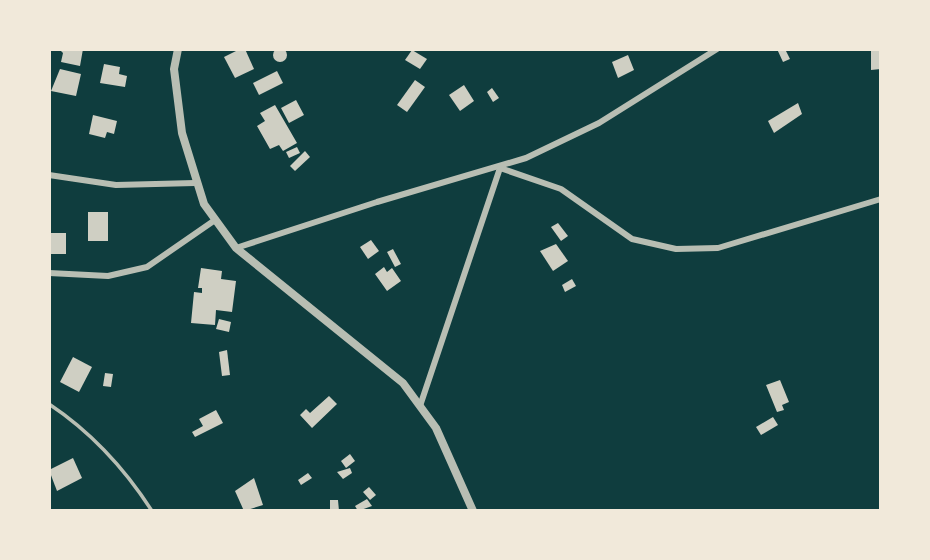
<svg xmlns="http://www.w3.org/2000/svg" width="930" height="560" viewBox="0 0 930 560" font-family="Overpass,sans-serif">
	<rect width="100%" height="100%" fill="#0f3d3e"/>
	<g fill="#cfcfc3">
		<circle cx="280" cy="55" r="7"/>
		<path d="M 59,49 L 83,49 L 80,66 L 61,62 L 63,53 Z"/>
		<path d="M 240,49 L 245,49 L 254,69 L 235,78 L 224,57 Z"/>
		<path d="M 777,49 L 785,49 L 790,59 L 783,62 Z"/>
		<path d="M 871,49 L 881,49 L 881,69 L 871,70 Z"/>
		<path d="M 412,50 L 427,59 L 420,69 L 405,60 Z"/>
		<path d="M 628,55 L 634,70 L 618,78 L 612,62 Z"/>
		<path d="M 104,64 L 120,67 L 119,74 L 127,76 L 125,87 L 100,83 Z"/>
		<path d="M 60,69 L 81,74 L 76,96 L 51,91 Z"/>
		<path d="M 277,71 L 283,83 L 259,95 L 253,83 Z"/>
		<path d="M 415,80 L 425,87 L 407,112 L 397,105 Z"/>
		<path d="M 464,85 L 474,101 L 460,111 L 449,95 Z"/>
		<path d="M 492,88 L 499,98 L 493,102 L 487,92 Z"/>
		<path d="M 296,100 L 304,115 L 289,123 L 281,108 Z"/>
		<path d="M 798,103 L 802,114 L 774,133 L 768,121 Z"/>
		<path d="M 275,105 L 297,143 L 283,151 L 279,145 L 270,149 L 257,126 L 265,121 L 260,113 Z"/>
		<path d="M 93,115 L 117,121 L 114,134 L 107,132 L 105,138 L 89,134 Z"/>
		<path d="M 297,147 L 300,153 L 289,158 L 286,152 Z"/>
		<path d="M 305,151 L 310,157 L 295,171 L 290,166 Z"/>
		<rect x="88" y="212" width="20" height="29"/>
		<path d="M 558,223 L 568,236 L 561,241 L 551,227 Z"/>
		<rect x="49" y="233" width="17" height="21"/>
		<path d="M 371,240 L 379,251 L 368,259 L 360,247 Z"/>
		<path d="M 556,244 L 568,261 L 553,271 L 540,251 Z"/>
		<path d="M 393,249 L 401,264 L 395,267 L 387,252 Z"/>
		<path d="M 384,267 L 387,272 L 392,268 L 401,281 L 387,291 L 375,274 Z"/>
		<path d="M 201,268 L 222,271 L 221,279 L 236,281 L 232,312 L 216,310 L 215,325 L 191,323 L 194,292 L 202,293 L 202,288 L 198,288 Z"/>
		<path d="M 572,279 L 576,286 L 565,292 L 562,285 Z"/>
		<path d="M 219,319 L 231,322 L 229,332 L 216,329 Z"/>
		<path d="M 227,350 L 230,375 L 222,376 L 219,352 Z"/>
		<path d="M 73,357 L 92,367 L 79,392 L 60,382 Z"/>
		<path d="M 105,373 L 113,374 L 111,387 L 103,386 Z"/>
		<path d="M 780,380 L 789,402 L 782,405 L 784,410 L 777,412 L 766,385 Z"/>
		<path d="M 329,396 L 337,404 L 312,428 L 300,415 L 306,409 L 310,413 Z"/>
		<path d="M 216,410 L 223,423 L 195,437 L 192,432 L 203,426 L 199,419 Z"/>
		<path d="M 773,417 L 778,425 L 761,435 L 756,427 Z"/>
		<path d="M 350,454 L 355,461 L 346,468 L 341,461 Z"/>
		<path d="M 73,458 L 82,478 L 57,491 L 49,470 Z"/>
		<path d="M 350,468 L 352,473 L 343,479 L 337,472 Z"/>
		<path d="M 308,473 L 312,478 L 301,485 L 298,480 Z"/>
		<path d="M 254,478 L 263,505 L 244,511 L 235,491 Z"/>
		<path d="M 369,487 L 376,495 L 370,500 L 363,492 Z"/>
		<path d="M 367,499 L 372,506 L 358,511 L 355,506 Z"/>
		<path d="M 330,500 L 338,500 L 339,511 L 330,511 Z"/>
	</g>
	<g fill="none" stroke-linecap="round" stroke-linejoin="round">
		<path stroke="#b8beb3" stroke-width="3.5" d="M 49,404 C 91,432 125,469 152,511"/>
		<g stroke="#b8beb3" stroke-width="6">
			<path d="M 49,175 L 116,185 L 195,183"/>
			<path d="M 236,248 L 377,202 L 526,158 L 599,123 L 717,49"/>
			<path d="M 49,273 L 108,276 L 147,267 L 215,220"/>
			<path d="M 420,406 L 500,168 L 561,189 L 632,239 L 676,249 L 718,248 L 881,199"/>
		</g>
		<path stroke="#b8beb3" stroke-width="8" d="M 178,49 L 174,69 L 182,133 L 204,204 L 236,248 L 403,383 L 436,428 L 473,511"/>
	</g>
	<rect width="930" height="560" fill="none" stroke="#f1e9da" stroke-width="102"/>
</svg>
